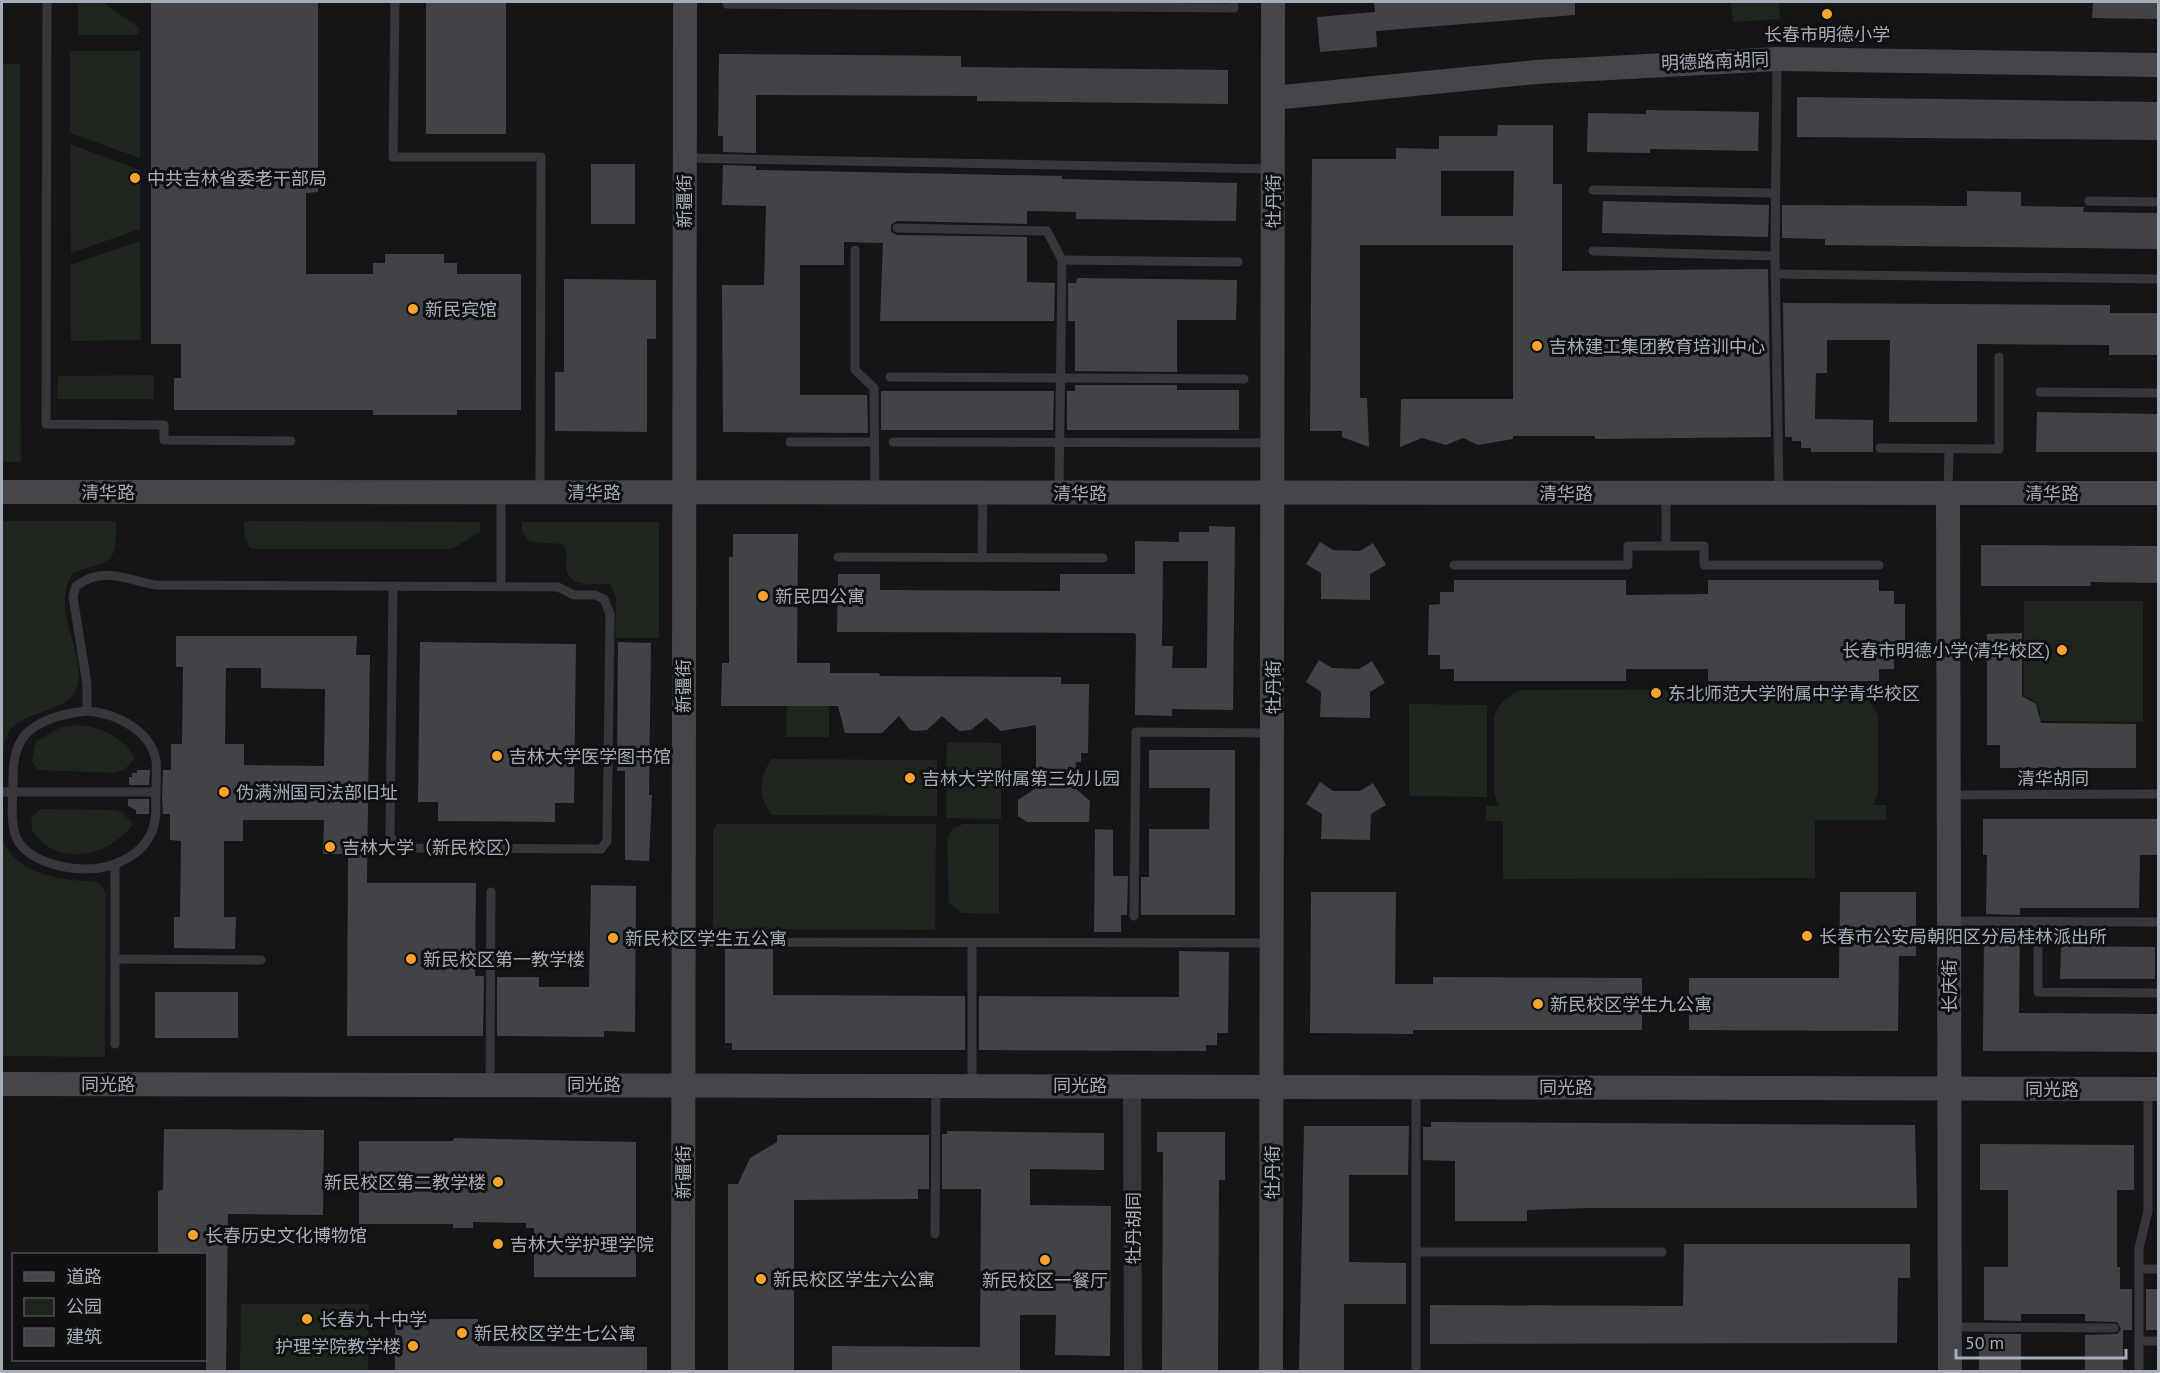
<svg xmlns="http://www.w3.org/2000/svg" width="2160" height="1373" viewBox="0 0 2160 1373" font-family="'PT Sans','Noto Sans SC',sans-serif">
	<rect width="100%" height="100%" fill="#151517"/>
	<g fill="#1d251d">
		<path d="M 78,2 L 103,2 L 139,28 L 139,35 L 78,35 Z"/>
		<path d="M 1731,2 L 1779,2 L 1780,19 L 1733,22 Z"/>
		<path d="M 70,51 L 140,51 L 140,158 L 70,133 Z"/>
		<path d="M 2,64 L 20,64 L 21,462 L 2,462 Z"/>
		<path d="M 70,144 L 140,170 L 140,229 L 71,253 Z"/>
		<path d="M 140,241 L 141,340 L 71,341 L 70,265 Z"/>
		<path d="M 154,375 L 154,399 L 57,399 L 58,376 Z"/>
		<path d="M 2,521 L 116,521 C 117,568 110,559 73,573 C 48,610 90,657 76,690 C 67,712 23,711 9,731 C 5,738 4,751 2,758 Z"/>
		<path d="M 244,521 L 480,522 L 480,532 L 452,549 L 257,549 L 250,548 L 245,538 Z"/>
		<path d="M 522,522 L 659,522 L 659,638 L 615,638 L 616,598 L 610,584 C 596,583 572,588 567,572 C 565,565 567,555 566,548 L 562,544 L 530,542 L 522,532 Z"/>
		<path d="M 2024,601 L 2143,601 L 2143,722 L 2038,721 C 2043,708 2037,700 2024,696 Z"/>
		<path d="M 1847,689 C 1864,692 1872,701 1878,716 L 1878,793 L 1873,805 L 1886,805 L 1886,820 L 1815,820 L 1815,878 L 1503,879 L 1503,821 L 1486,821 L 1486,806 L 1499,806 L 1494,794 L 1494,716 C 1500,702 1508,695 1522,690 Z"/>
		<path d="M 1409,704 L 1487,705 L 1487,797 L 1409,796 Z"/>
		<path d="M 787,706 L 829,706 L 829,737 L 786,737 Z"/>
		<path d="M 76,725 C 102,727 120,735 135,758 L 125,769 L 115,773 L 38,770 L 32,761 L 36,742 L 59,728 Z"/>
		<path d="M 947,742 L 1001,743 L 1001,819 L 946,818 Z"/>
		<path d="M 772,759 L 937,760 L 937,816 L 772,815 C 758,797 758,777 772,759 Z"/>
		<path d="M 41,809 L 114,810 L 122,812 L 133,824 C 109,857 57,869 32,830 L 31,818 Z"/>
		<path d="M 717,824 L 936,824 L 935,930 L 713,929 L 713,831 Z"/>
		<path d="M 963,824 L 999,824 L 999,914 L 962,913 L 949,903 L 947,840 L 952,829 Z"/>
		<path d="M 2,838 C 15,876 64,880 98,882 L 106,892 L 105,1057 L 2,1056 Z"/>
		<path d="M 241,1304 L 369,1304 L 368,1371 L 240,1371 Z"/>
	</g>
	<g fill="#414347" fill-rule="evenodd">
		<path d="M 151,2 L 318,2 L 318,192 L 306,193 L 306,274 L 373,274 L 373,263 L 385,263 L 385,254 L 444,254 L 444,263 L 457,263 L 457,274 L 521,274 L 521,410 L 457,410 L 457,415 L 373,415 L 373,410 L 174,410 L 174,378 L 181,378 L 181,344 L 151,344 Z"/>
		<rect x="426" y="2" width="80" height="132"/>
		<path d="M 1374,2 L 1575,2 L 1575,15 L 1376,31 L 1377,47 L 1320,52 L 1317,17 L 1375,12 Z"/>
		<path d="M 2093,2 L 2158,2 L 2158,19 L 2092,18 Z"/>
		<path d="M 719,54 L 961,56 L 961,67 L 1228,70 L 1228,104 L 977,101 L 977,96 L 756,95 L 756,153 L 723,152 L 723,136 L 718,136 Z"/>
		<path d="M 1797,97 L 2158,102 L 2158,140 L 1797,137 Z"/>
		<path d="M 1646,110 L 1759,112 L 1758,151 L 1650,149 L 1650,153 L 1587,152 L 1588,113 L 1646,114 Z"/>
		<path d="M 1498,125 L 1553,125 L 1553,184 L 1562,184 L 1562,271 L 1768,269 L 1771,437 L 1595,439 L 1595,436 L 1513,436 L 1513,439 L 1478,445 L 1463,438 L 1446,445 L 1422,438 L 1400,447 L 1401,399 L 1513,399 L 1513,245 L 1360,245 L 1360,398 L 1367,398 L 1369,447 L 1342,437 L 1342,431 L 1310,431 L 1312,159 L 1396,159 L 1396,148 L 1439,149 L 1439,136 L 1497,136 ZM 1441,171 L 1514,171 L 1513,216 L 1441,216 Z"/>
		<rect x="591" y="164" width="44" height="60"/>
		<path d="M 723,165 L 756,166 L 756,170 L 1062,176 L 1062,179 L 1237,183 L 1236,221 L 1076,219 L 1076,212 L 1027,211 L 1027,224 L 897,221 L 891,225 L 891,232 L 897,235 L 1027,237 L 1027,282 L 1055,283 L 1054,321 L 880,321 L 883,243 L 844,242 L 844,265 L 800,265 L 800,395 L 867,395 L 868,433 L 723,432 L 722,285 L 764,285 L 766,206 L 722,205 Z"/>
		<path d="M 1967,191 L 2021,192 L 2021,206 L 2084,207 L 2083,212 L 2158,213 L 2158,249 L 1825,245 L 1825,239 L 1782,238 L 1782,205 L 1967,206 Z"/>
		<path d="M 1603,201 L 1769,205 L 1768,237 L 1602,233 Z"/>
		<path d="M 1077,278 L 1237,280 L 1236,320 L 1177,320 L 1177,372 L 1075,371 L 1075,321 L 1068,321 L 1068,283 L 1076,283 Z"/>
		<path d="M 564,279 L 656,280 L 656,339 L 647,339 L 647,432 L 555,431 L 555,372 L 564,372 Z"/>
		<path d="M 1783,303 L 2110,305 L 2110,313 L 2158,313 L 2158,355 L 2109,355 L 2109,345 L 1977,344 L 1977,422 L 1889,422 L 1890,340 L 1827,340 L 1827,373 L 1816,373 L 1815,419 L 1873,420 L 1873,452 L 1811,452 L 1811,448 L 1801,448 L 1801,441 L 1792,441 L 1792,437 L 1785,437 Z"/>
		<path d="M 1075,385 L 1177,385 L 1177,390 L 1239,390 L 1239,430 L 1067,430 L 1067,391 L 1075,391 Z"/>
		<path d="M 881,391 L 1054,391 L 1053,430 L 881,430 Z"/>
		<path d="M 2037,412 L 2158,414 L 2158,452 L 2036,452 Z"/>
		<path d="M 1209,526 L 1235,527 L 1233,710 L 1172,709 L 1172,716 L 1135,715 L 1136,635 L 1134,633 L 837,632 L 838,574 L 880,574 L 880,590 L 1060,591 L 1060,574 L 1135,574 L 1135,541 L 1179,542 L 1179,532 L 1209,532 ZM 1163,561 L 1208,561 L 1207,668 L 1172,668 L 1173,646 L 1162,646 Z"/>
		<path d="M 733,534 L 798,534 L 797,663 L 830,663 L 830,673 L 879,673 L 880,676 L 1061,677 L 1061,684 L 1089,684 L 1088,753 L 1081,753 L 1081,762 L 1076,762 L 1075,788 L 1090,801 L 1089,822 L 1027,822 L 1018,816 L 1018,800 L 1036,788 L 1036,725 L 1001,731 L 986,718 L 971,730 L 959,731 L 942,716 L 927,730 L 915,731 L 910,730 L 899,716 L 882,733 L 845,733 L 838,706 L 721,706 L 722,663 L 729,663 L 729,557 L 733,557 Z"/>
		<path d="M 1320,542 L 1333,550 L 1360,551 L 1373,543 L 1386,565 L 1370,574 L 1370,600 L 1321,599 L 1321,573 L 1306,564 Z"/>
		<path d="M 1981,545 L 2158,546 L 2158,583 L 2090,582 L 2091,586 L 1981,586 Z"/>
		<path d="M 1454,580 L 1626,580 L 1626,595 L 1708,594 L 1708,580 L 1879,580 L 1879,591 L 1894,591 L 1894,604 L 1905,604 L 1905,655 L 1894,655 L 1894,669 L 1879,669 L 1879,681 L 1708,681 L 1708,669 L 1626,669 L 1626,681 L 1454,681 L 1454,669 L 1440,669 L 1440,655 L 1428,655 L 1429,605 L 1440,604 L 1440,592 L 1454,592 Z"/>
		<path d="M 2022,633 L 2022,696 L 2036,704 L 2041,723 L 2136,724 L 2136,768 L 2000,768 L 2000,745 L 1987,745 L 1987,634 Z"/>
		<path d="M 176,636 L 357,636 L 356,655 L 370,655 L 367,883 L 476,883 L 475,976 L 484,976 L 483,1036 L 347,1036 L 348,854 L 323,854 L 324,820 L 243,820 L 243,841 L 224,841 L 224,917 L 236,917 L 235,949 L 174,948 L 174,917 L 180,917 L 181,841 L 170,840 L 170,814 L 163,814 L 162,799 L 163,770 L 171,770 L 171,744 L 182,744 L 183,667 L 176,667 ZM 226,668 L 261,668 L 261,688 L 325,689 L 324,766 L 244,765 L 244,744 L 225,744 Z"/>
		<path d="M 420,642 L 576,644 L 574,803 L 555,803 L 555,822 L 438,821 L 438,802 L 418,802 Z"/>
		<path d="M 618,642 L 651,643 L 649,795 L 652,795 L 649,861 L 625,860 L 625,771 L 617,771 Z"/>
		<path d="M 1319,660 L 1332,668 L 1359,669 L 1372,661 L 1385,683 L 1370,692 L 1370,718 L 1320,717 L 1321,692 L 1306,682 Z"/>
		<path d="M 1149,750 L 1235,750 L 1235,915 L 1141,915 L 1141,877 L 1149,877 L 1149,829 L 1209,829 L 1210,788 L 1149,788 Z"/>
		<path d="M 137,770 L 150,770 L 149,785 L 129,785 L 129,777 L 132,777 L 132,773 L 137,773 Z"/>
		<path d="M 1320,782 L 1333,791 L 1360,791 L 1373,783 L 1386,805 L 1371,814 L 1370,840 L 1321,839 L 1322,814 L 1306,804 Z"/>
		<path d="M 128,799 L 149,799 L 149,814 L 136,814 L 136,810 L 128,806 Z"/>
		<path d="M 1983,819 L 2158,819 L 2158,855 L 2140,855 L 2139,908 L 2020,908 L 2020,915 L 1986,914 L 1987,855 L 1983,855 Z"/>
		<path d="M 1095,829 L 1113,830 L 1113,876 L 1128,876 L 1127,915 L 1121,915 L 1121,932 L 1094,932 Z"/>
		<path d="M 591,885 L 636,886 L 635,1032 L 604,1031 L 604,1037 L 497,1036 L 497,977 L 539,977 L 539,987 L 589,987 Z"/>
		<path d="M 1311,892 L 1396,892 L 1395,984 L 1433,984 L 1433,977 L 1642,978 L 1642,1030 L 1413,1030 L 1413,1034 L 1310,1033 Z"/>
		<path d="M 1840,892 L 1916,892 L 1916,956 L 1899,956 L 1898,1031 L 1689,1030 L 1689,978 L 1839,978 Z"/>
		<path d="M 1986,928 L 2020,928 L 2019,1013 L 2158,1014 L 2158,1052 L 1983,1051 L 1984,934 L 1986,934 Z"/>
		<path d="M 2061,946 L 2155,947 L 2155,979 L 2060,979 Z"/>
		<path d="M 725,949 L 773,949 L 773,995 L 965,996 L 965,1050 L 732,1050 L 732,1043 L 725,1043 Z"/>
		<path d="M 1179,951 L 1229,952 L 1228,1033 L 1217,1033 L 1217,1045 L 1206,1045 L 1206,1051 L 979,1050 L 979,996 L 1179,997 Z"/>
		<rect x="155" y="992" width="83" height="46"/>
		<path d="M 1431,1122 L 1915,1125 L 1917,1208 L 1588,1208 L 1527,1210 L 1527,1221 L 1455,1221 L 1455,1161 L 1423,1160 L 1423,1127 L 1431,1127 Z"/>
		<path d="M 1304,1126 L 1409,1126 L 1408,1175 L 1349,1175 L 1349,1262 L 1406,1263 L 1406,1304 L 1344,1304 L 1344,1371 L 1299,1371 Z"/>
		<path d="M 164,1129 L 324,1130 L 323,1215 L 228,1214 L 226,1371 L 206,1371 L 206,1254 L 158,1254 L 158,1191 L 163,1190 Z"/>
		<path d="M 947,1131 L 1104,1133 L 1104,1170 L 1030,1169 L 1030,1205 L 1111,1206 L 1110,1356 L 1055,1355 L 1056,1315 L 1020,1315 L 1020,1371 L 832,1371 L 832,1346 L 980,1347 L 981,1189 L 942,1189 L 942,1134 L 947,1134 Z"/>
		<path d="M 1157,1132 L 1225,1132 L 1225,1180 L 1219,1180 L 1218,1371 L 1162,1371 L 1163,1152 L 1157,1152 Z"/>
		<path d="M 777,1135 L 929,1135 L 929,1189 L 918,1189 L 918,1199 L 794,1200 L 794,1371 L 728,1371 L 728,1184 L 738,1184 L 750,1158 L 777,1142 Z"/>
		<path d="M 454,1138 L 636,1142 L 636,1277 L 534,1277 L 534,1228 L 526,1228 L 526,1223 L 473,1222 L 473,1228 L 453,1228 L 453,1224 L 359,1224 L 359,1141 L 453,1141 Z"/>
		<path d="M 1980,1144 L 2134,1145 L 2134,1190 L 2117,1190 L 2117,1267 L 2120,1267 L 2120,1289 L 2132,1289 L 2132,1330 L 2123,1330 L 2123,1371 L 2085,1371 L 2085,1335 L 2117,1334 L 2121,1329 L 2117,1322 L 2085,1321 L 2085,1314 L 2021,1314 L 2021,1321 L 1984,1320 L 1984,1267 L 2008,1267 L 2008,1190 L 1980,1190 Z"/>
		<path d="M 1684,1244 L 1910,1244 L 1910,1278 L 1898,1278 L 1897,1343 L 1430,1344 L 1430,1305 L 1683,1306 Z"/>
		<rect x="2146" y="1289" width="12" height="41"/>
		<path d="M 447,1319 L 478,1319 L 478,1346 L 647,1347 L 647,1371 L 395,1371 L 395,1320 Z"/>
		<path d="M 1984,1334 L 2021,1334 L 2021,1371 L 1979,1371 L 1979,1343 L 1984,1343 Z"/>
	</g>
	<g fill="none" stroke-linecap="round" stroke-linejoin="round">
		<g stroke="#36373c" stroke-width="9">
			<path d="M 47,2 L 46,424 L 164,425 L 164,440 L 291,441"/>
			<path d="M 395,2 L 393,157 L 541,157 L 540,492"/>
			<path d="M 727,2 L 727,4 L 1234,8 L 1234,2"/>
			<path d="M 1777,61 L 1775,256 L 1779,491"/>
			<path d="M 687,158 L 1273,169"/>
			<path d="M 1593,190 L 1775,193"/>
			<path d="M 2089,201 L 2158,202"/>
			<path d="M 897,228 L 1047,231 L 1062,260 L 1059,490"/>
			<path d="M 855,250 L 855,370 L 874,388 L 875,492"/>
			<path d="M 1593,251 L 1775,256"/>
			<path d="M 1062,260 L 1238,262"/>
			<path d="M 1775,274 L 2158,279"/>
			<path d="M 890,377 L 1244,379"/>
			<path d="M 2040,392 L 2158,393"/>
			<path d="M 790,442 L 874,442"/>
			<path d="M 893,442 L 1271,443"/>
			<path d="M 1880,448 L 1999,449 L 1999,357"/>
			<path d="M 1948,492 L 1949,449"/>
			<path d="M 1666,546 L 1666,495"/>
			<path d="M 838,557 L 1103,558"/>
			<path d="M 982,558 L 983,493"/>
			<path d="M 1454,565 L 1628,565 L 1628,546 L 1704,546 L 1704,565 L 1879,565"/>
			<path d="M 501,586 L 501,492"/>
			<path d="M 87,711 L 87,684 L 73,597 L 76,586 C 104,565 126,580 156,585 L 558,587 L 574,595 L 595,595 L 604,599 L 610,614 L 607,841 L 601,849 L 402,848 L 395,844 L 390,835 L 393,586"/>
			<path d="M 87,711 C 115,713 151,730 156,761 C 157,771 156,782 156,793 C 155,801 157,811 155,820 C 150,854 113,870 83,869 C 60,868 26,860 16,837 C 10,821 13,799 13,782 C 13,766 14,748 25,735 C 41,718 66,713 87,711 Z"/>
			<path d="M 2,792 L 156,792"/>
			<path d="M 1951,795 L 2158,794"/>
			<path d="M 1134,916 L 1136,732 L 1271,733"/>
			<path d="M 1951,921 L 2158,922"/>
			<path d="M 2038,922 L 2038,992 L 2158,993"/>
			<path d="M 685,942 L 1272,943"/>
			<path d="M 115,959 L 261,960"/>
			<path d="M 115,1044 L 115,866"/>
			<path d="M 490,1084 L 491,892"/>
			<path d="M 972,1085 L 972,943"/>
			<path d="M 1416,1088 L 1416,1372"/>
			<path d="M 935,1234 L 936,1087"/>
			<path d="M 1416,1252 L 1662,1252"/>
			<path d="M 2139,1269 L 2158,1269"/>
			<path d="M 1950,1327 L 2114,1328"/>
			<path d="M 2139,1341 L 2158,1341"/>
			<path d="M 2139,1372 L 2139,1248 L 2148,1211 L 2148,1091"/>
		</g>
		<path stroke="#36373c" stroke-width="18" d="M 1132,1085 L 1133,1372"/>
		<g stroke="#44464c" stroke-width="24">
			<path d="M 1273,98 L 1536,72 L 1777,59 L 2158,65"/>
			<path d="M 2,492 L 2158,493"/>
			<path d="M 1948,493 L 1950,1372"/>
			<path d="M 2,1084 L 2158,1089"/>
			<path d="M 683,1372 L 685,2"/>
			<path d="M 1271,1372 L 1273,2"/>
		</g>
	</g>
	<g fill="#f8a42c" stroke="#101012" stroke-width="2">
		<circle cx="1827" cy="14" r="6"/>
		<circle cx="135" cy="178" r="6"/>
		<circle cx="413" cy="309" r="6"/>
		<circle cx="1537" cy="346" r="6"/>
		<circle cx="763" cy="596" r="6"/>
		<circle cx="2062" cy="650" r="6"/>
		<circle cx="1656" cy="693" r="6"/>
		<circle cx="497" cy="756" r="6"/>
		<circle cx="910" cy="778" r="6"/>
		<circle cx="224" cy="792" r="6"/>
		<circle cx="330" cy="847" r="6"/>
		<circle cx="1807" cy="936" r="6"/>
		<circle cx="613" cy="938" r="6"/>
		<circle cx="411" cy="959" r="6"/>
		<circle cx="1538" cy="1004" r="6"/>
		<circle cx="498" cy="1182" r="6"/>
		<circle cx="193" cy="1235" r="6"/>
		<circle cx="498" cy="1244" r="6"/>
		<circle cx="1045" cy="1260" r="6"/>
		<circle cx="761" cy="1279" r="6"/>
		<circle cx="307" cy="1319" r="6"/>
		<circle cx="462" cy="1333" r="6"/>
		<circle cx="413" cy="1346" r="6"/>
	</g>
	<g text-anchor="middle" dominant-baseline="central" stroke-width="6" stroke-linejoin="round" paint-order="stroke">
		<g font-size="18" fill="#a6adb8" stroke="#101012" text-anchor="start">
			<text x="1827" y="34" text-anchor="middle">长春市明德小学</text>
			<text x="147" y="178">中共吉林省委老干部局</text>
			<text x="425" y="309">新民宾馆</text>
			<text x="1549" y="346">吉林建工集团教育培训中心</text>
			<text x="775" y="596">新民四公寓</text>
			<text x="2050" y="650" text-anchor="end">长春市明德小学(清华校区)</text>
			<text x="1668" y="693">东北师范大学附属中学青华校区</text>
			<text x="509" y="756">吉林大学医学图书馆</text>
			<text x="922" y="778">吉林大学附属第三幼儿园</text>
			<text x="236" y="792">伪满洲国司法部旧址</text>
			<text x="342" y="847">吉林大学（新民校区）</text>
			<text x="1819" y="936">长春市公安局朝阳区分局桂林派出所</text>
			<text x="625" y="938">新民校区学生五公寓</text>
			<text x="423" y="959">新民校区第一教学楼</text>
			<text x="1550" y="1004">新民校区学生九公寓</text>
			<text x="486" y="1182" text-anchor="end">新民校区第二教学楼</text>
			<text x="205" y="1235">长春历史文化博物馆</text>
			<text x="510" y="1244">吉林大学护理学院</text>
			<text x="773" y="1279">新民校区学生六公寓</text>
			<text x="1045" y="1280" text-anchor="middle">新民校区一餐厅</text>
			<text x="319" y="1319">长春九十中学</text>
			<text x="474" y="1333">新民校区学生七公寓</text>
			<text x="401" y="1346" text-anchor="end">护理学院教学楼</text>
		</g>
		<g font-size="18" fill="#a6adb8" stroke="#101012">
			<text transform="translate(1715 61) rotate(-2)">明德路南胡同</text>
			<text transform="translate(684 201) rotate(-90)">新疆街</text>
			<text transform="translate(1273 201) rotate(-90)">牡丹街</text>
			<text x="108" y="492">清华路</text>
			<text x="594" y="492">清华路</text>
			<text x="1080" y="493">清华路</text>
			<text x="1566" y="493">清华路</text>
			<text x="2052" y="493">清华路</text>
			<text transform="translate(683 686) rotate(-90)">新疆街</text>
			<text transform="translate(1273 687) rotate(-90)">牡丹街</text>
			<text x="2053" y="778">清华胡同</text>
			<text transform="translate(1949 986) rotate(-90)">长庆街</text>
			<text x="108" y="1084">同光路</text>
			<text x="594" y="1084">同光路</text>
			<text x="1080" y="1085">同光路</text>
			<text x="1566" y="1087">同光路</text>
			<text x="2052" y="1089">同光路</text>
			<text transform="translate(683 1172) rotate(-90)">新疆街</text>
			<text transform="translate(1272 1172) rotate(-90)">牡丹街</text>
			<text transform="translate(1133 1228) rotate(-90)">牡丹胡同</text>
		</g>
	</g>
	<rect width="2160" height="1373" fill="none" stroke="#a6adb8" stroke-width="6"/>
	<rect x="12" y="1253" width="195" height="108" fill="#101012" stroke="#4c4f54" stroke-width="1.5"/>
	<rect x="24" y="1272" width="30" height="9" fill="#44464c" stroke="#4c4f54" stroke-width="1.5"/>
	<text x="66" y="1283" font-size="18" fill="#a6adb8">道路</text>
	<rect x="24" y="1298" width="30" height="18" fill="#1d251d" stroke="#4c4f54" stroke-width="1.5"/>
	<text x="66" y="1313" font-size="18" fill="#a6adb8">公园</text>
	<rect x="24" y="1328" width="30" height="18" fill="#414347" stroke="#4c4f54" stroke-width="1.5"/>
	<text x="66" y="1343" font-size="18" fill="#a6adb8">建筑</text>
	<path d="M1956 1349v9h170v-9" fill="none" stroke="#a6adb8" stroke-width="3"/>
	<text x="1965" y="1349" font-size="18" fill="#a6adb8" stroke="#101012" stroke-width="4.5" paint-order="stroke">50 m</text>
</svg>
